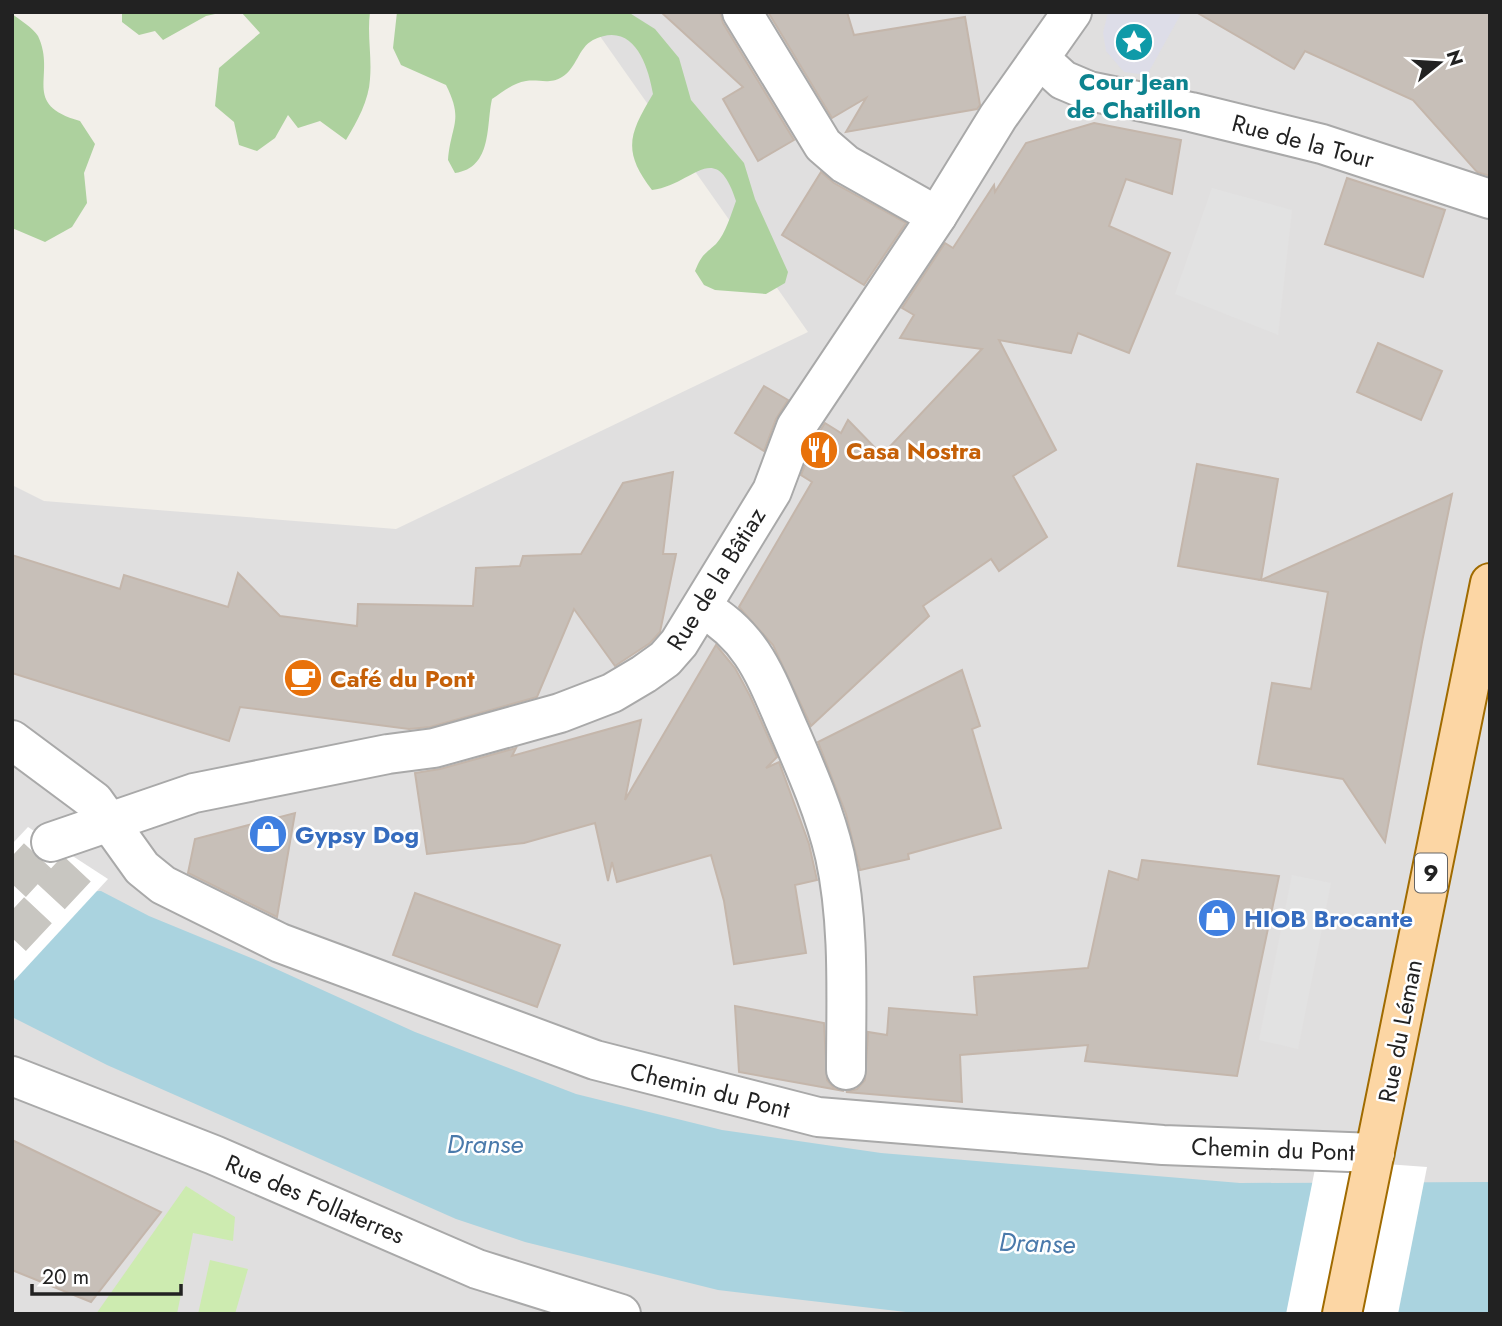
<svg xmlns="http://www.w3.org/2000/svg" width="1502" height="1326" viewBox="0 0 1502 1326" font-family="Jost,sans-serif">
	<rect width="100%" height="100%" fill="#f2efe9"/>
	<path fill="#e0dfdf" d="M 583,12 L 1490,12 L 1490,1314 L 12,1314 L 12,485 L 44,501 L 396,529 L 808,332 Z"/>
	<g fill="#cdebb0">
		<path d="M 186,1186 L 235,1217 L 233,1241 L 193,1233 L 177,1314 L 96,1314 Z"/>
		<path d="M 210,1260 L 248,1269 L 235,1314 L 198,1314 Z"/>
	</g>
	<g fill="#add19e">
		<path d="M 122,12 L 224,12 L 206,16 L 163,40 L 155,31 L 139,35 L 122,22 Z"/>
		<path d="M 241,12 L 370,12 C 367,35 372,56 370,79 C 369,100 357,122 346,140 L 320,121 L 298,128 L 288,115 L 275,138 L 257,151 L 239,145 L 234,122 L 215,106 L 219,68 L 260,33 Z"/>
		<path d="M 397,12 L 628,12 L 655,29 L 679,58 L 691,100 L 744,163 L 755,199 L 788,272 L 785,283 L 766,294 L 715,290 L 704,285 L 695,271 C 702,254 704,255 716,244 C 726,233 731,214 736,201 C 715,137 694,185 652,190 C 622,151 629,134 653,94 C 648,64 633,20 593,40 C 578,48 577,68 562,77 C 548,85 540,79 526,81 C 513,83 503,92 492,99 C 486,124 493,168 455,173 L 448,160 C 451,124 464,121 446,85 L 401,65 L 393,48 Z"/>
		<path d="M 12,14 C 20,20 33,28 38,36 C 57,76 20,104 80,121 L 95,144 L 84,173 L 87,203 L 72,227 L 45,242 L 12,228 Z"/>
	</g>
	<g fill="#e2e2e2">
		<path d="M 1212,188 L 1292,210 L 1278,335 L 1175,294 Z"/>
		<path d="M 1292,875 L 1331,883 L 1298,1049 L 1259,1040 Z"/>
	</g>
	<path fill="#dddde8" d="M 1108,12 L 1182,12 L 1147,75 L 1124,72 L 1106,51 L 1103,33 Z"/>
	<path fill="#aad3df" d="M 12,843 L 41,877 L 67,892 L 101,891 L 149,916 L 263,963 L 415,1032 L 576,1094 L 722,1130 L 881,1153 L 1240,1183 L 1490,1182 L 1490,1314 L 923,1314 L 718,1290 L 525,1242 L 456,1219 L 107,1065 L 12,1017 Z"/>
	<g fill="#fff">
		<path d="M 28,827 L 108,879 L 12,983 L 12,844 Z"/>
		<path d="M 1317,1159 L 1427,1167 L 1398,1314 L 1286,1314 Z"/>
	</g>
	<g fill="#c7bfb8" stroke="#c4b6ab" stroke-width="2">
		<path d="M 661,12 L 720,12 L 723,23 L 794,140 L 758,161 L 723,99 L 743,87 Z"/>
		<path d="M 768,12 L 847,12 L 854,35 L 965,17 L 980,105 L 977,109 L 846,132 L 866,98 L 832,118 Z"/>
		<path d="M 1196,12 L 1490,12 L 1490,176 L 1477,172 L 1413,100 L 1305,51 L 1294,69 Z"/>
		<path d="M 1094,123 L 1181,140 L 1172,194 L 1126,179 L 1109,226 L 1170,253 L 1129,353 L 1078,333 L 1071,353 L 999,340 L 1056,450 L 1013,476 L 1047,537 L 999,571 L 991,559 L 923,606 L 929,616 L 811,726 L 773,645 L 739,607 L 812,482 L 801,475 L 816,437 L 825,423 L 841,433 L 848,420 L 882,455 L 982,349 L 900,338 L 914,315 L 902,308 L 945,243 L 953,248 L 994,185 L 995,192 L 1026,143 Z"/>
		<path d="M 821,172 L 834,183 L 906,223 L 864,285 L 782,235 Z"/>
		<path d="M 1347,178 L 1445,210 L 1423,277 L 1325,244 Z"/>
		<path d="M 1378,343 L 1442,371 L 1421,420 L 1357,392 Z"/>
		<path d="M 764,386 L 788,400 L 776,419 L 764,451 L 735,433 Z"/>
		<path d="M 1197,464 L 1278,479 L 1261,580 L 1178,566 Z"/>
		<path d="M 673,472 L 663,554 L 676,554 L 660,632 L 650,643 L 615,666 L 574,609 L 537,697 L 430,727 L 409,729 L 240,707 L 229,741 L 12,673 L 12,555 L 120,589 L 124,575 L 228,607 L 238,573 L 280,616 L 357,626 L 358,604 L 473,606 L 476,568 L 520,566 L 523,556 L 581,554 L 623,483 Z"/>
		<path d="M 1452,494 L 1422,642 L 1385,842 L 1343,779 L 1258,764 L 1272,683 L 1311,689 L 1328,592 L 1261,580 Z"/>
		<path d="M 716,645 L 735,668 L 750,696 L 777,757 L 766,768 L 779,762 L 809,844 L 817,880 L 795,885 L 806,953 L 734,964 L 724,901 L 711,855 L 617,882 L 612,862 L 608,881 L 595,823 L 524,843 L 427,854 L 415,773 L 440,769 L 516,748 L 512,756 L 641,720 L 625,800 Z"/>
		<path d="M 962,670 L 980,726 L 972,729 L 1001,828 L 908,854 L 909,859 L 860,870 L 846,814 L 818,742 Z"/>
		<path d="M 295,813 L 277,917 L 188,873 L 195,839 Z"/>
		<path d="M 1142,860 L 1279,876 L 1237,1076 L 1085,1061 L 1088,1045 L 960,1055 L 962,1102 L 846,1092 L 857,1089 L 865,1080 L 868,1032 L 887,1035 L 889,1008 L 977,1015 L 974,977 L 1088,968 L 1109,871 L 1138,880 Z"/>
		<path d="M 415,893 L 560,945 L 537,1007 L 393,955 Z"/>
		<path d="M 735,1006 L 824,1023 L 827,1080 L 834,1088 L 844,1091 L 739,1072 Z"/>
		<path d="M 12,1140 L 161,1212 L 91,1302 L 12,1270 Z"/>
	</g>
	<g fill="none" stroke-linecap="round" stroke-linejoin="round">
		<g stroke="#c8c6c1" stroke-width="38" stroke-dasharray="38 19" stroke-linecap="butt">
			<path d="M 12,884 L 51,842"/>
			<path d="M 12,938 L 83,862"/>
		</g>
		<g stroke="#a9a9a9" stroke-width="42">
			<g id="street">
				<path d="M 742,12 L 823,145 L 845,164 L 937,216"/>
				<path d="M 1040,59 L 1063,80 L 1089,91 L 1191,112 L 1322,144 L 1490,199"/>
				<path d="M 702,608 C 750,635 764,672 785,721 C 804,765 824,809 835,856 C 850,925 846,999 846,1070"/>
				<path d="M 12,740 L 94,801 L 142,868 L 163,885 L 280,943 L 595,1060 L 818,1117 L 1163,1145 L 1375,1153"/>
				<path d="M 51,842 L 194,793 L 388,754 L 434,748 L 560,713 L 612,693 L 644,674 L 665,659 L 679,643 L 772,491 L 796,427 L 937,216 L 998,117 L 1072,12"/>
				<path d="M 12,1076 L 214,1155 L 477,1269 L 621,1314"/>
			</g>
		</g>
		<g stroke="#a06b00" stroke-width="42">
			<path id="primary" d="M 1342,1314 L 1490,583"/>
		</g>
		<use href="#street" stroke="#fff" stroke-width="38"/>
		<use href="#primary" stroke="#fcd6a4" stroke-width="38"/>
	</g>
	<defs>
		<g id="sight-disc" transform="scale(2.0125)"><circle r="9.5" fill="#0f9aa8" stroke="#fff"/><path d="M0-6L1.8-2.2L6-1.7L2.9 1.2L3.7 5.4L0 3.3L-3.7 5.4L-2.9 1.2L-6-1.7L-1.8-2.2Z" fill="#fff"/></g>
		<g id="restaurant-disc" transform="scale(2.0125)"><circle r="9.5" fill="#e8710a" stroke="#fff"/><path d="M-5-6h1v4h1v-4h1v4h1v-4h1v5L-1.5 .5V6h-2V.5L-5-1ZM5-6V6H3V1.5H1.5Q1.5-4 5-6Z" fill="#fff"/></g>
		<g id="cafe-disc" transform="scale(2.0125)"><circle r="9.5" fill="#e8710a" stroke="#fff"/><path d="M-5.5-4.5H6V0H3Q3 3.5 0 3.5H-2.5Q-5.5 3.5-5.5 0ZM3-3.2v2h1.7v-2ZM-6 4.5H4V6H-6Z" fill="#fff"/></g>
		<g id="shop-disc" transform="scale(2.0125)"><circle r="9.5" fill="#3f7fe0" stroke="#fff"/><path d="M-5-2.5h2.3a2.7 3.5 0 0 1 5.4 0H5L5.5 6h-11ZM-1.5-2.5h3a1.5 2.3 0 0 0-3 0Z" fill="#fff"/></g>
	</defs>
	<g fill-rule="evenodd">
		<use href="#sight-disc" x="1134" y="42"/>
		<use href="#restaurant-disc" x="819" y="450"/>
		<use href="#cafe-disc" x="303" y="678"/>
		<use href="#shop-disc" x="268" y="834"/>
		<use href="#shop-disc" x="1217" y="918"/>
	</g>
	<g text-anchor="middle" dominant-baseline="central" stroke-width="5" stroke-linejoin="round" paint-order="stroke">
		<rect fill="#fff" stroke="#646464" stroke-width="2" x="1415" y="853.5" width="32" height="39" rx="5"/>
		<g font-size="23" font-weight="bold" fill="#222">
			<text x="1431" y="873">9</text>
		</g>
		<g font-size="24" font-weight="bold" fill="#0d838f" stroke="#fff">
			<text x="1134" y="81">Cour Jean<tspan x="1134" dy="28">de Chatillon</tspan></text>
		</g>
		<g font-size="24" fill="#222" stroke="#fff">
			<text transform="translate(1303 141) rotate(15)">Rue de la Tour</text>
			<text transform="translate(716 579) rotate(-58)">Rue de la Bâtiaz</text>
			<text transform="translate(1400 1031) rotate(-79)">Rue du Léman</text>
			<text transform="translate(710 1090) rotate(14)">Chemin du Pont</text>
			<text transform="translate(1273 1149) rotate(2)">Chemin du Pont</text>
			<text transform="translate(315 1199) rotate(23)">Rue des Follaterres</text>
		</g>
		<g font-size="24" font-weight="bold" fill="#c56008" stroke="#fff" text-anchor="start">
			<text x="846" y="450">Casa Nostra</text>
			<text x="330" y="678">Café du Pont</text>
		</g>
		<g font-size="24" font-weight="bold" fill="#366cbe" stroke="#fff" text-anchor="start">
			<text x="295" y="834">Gypsy Dog</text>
			<text x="1244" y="918">HIOB Brocante</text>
		</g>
		<g font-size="26" font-style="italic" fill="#4a7aab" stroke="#fff">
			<text x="485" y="1144">Dranse</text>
			<text transform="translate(1037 1243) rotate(2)">Dranse</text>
		</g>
	</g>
	<rect width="1502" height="1326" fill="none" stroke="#222222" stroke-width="28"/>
	<g transform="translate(1439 63) rotate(72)" stroke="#ffffff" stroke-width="5" paint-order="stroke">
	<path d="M0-5L12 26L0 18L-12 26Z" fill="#222222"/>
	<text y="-10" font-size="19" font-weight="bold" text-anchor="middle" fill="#222222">N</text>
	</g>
	<path d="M32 1284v10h149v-10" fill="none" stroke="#222222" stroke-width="3.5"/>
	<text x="42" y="1284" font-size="21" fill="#222222" stroke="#ffffff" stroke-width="5" paint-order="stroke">20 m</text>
</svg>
